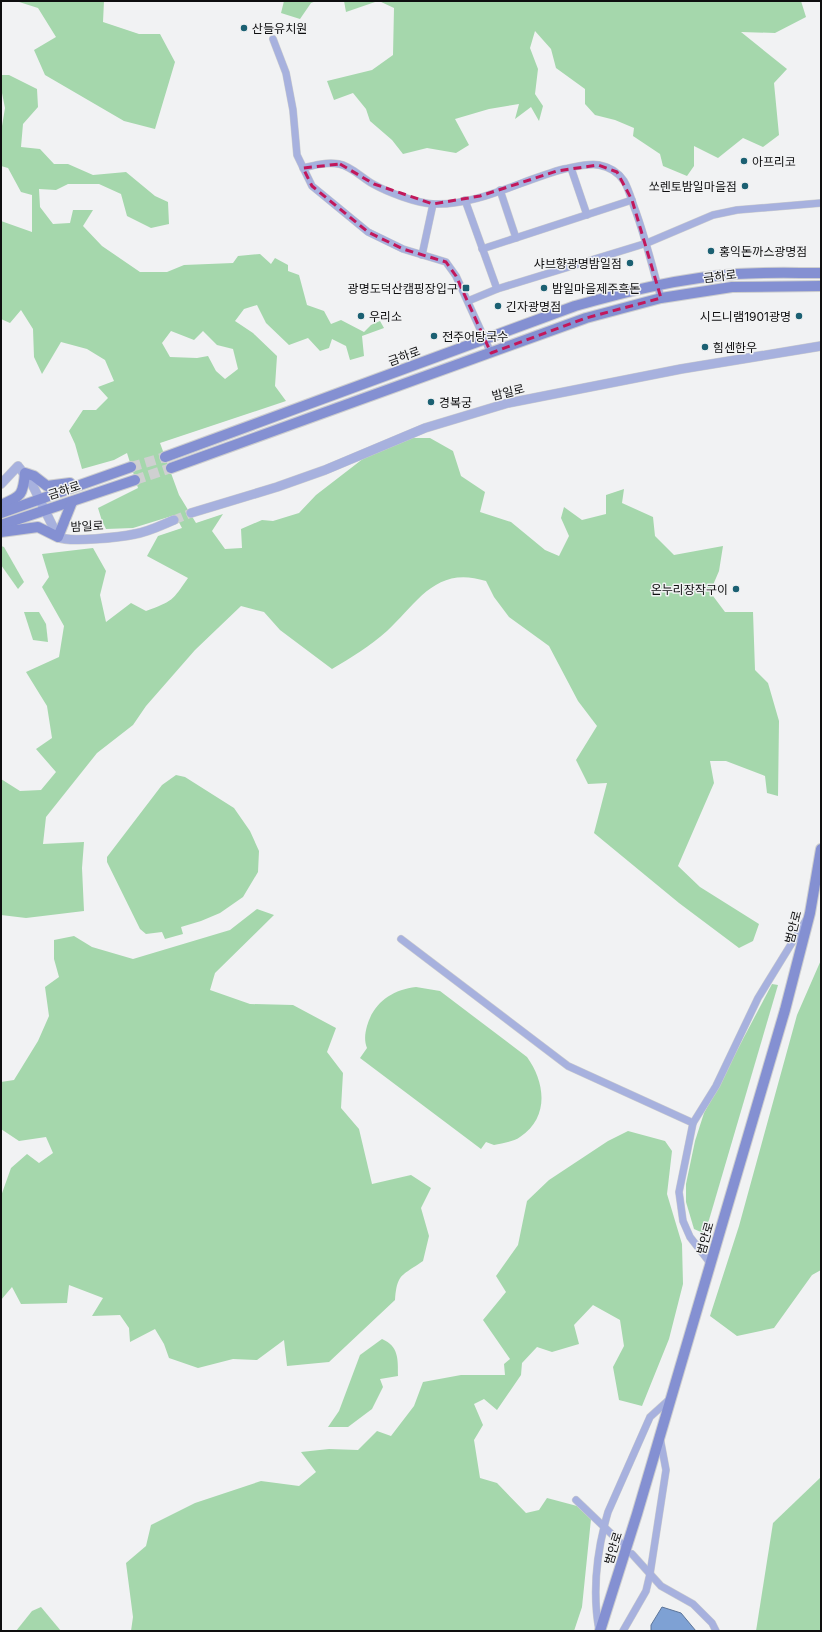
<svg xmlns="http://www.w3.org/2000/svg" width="822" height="1632" viewBox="0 0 822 1632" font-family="Inter,'Noto Sans KR',sans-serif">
	<rect width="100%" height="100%" fill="#f1f2f3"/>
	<g fill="#a5d7ac" fill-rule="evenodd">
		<path d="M 16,1 L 104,1 L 103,22 L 139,34 L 160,34 L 175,62 L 155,129 L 124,121 L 45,75 L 34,50 L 56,37 L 38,8 Z"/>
		<path d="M 284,1 L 316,1 L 311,3 L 300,19 L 281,13 Z"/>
		<path d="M 344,1 L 378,1 L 346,12 Z"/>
		<path d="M 379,1 L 801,1 L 806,17 L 775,33 L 741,32 L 787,69 L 774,83 L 779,135 L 763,147 L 743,138 L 718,158 L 694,146 L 694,166 L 687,176 L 663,166 L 660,154 L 633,136 L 634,128 L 615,120 L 595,115 L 585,104 L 585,89 L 556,68 L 551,49 L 535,31 L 530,48 L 538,69 L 535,94 L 543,106 L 539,121 L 531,107 L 515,119 L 519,104 L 489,109 L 455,119 L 469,145 L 456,153 L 427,148 L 403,154 L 392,140 L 370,121 L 366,109 L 353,93 L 334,100 L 327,81 L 372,70 L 393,55 L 394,8 Z"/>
		<path d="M 1,75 L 9,75 L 37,89 L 38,107 L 23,124 L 21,147 L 40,149 L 54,164 L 68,164 L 93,175 L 126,172 L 155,196 L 168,202 L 169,224 L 151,228 L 127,216 L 121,194 L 99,184 L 68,184 L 56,190 L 39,189 L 40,207 L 53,224 L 70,223 L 73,210 L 93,210 L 83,226 L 102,246 L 140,272 L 167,272 L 184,265 L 233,263 L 238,256 L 260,254 L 271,264 L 275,258 L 288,265 L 288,271 L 299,275 L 307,305 L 324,311 L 331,324 L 341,320 L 364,332 L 371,325 L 380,321 L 384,328 L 362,336 L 364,356 L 350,360 L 346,346 L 332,339 L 329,348 L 320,351 L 308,338 L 289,345 L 266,323 L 257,305 L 244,309 L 235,321 L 253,333 L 277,356 L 275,386 L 286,401 L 160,443 L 179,495 L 196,523 L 223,514 L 212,531 L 225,549 L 242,548 L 241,529 L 262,520 L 273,521 L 299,513 L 316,495 L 364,458 L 411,438 L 430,438 L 453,451 L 461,476 L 485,492 L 480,512 L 511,522 L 545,550 L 559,556 L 569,536 L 561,518 L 564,507 L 582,520 L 606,514 L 606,495 L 624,489 L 622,503 L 653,517 L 655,536 L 674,555 L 723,546 L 719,571 L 710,592 L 725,612 L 753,612 L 755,670 L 768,683 L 779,721 L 778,796 L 767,793 L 765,776 L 726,761 L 710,761 L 714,783 L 678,866 L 700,887 L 759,924 L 753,941 L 739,948 L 679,903 L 594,833 L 607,783 L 588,784 L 576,760 L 597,726 L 578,701 L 549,646 L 509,617 L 494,597 L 486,581 C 436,565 418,602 387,631 C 370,646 351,658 332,669 L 280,630 L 264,612 L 241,606 L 195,650 L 146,706 L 133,725 L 97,753 L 46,817 L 43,844 L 84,842 L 82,868 L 84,911 L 26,918 L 1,915 L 1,779 L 20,791 L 41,790 L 56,772 L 36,749 L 52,738 L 47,706 L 26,672 L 59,657 L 64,626 L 42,587 L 49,577 L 42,554 L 93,548 L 106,571 L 100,595 L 106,622 L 131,603 L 146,611 C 173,601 172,601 188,578 L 147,556 L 158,536 L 182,528 L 175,515 L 133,528 L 106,529 L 102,521 L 98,508 L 138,488 L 127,453 L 114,460 L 82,469 L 75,444 L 69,431 L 83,410 L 96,410 L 108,398 L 98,387 L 114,381 L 105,360 L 87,349 L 61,342 L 42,374 L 34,357 L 33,329 L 21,310 L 10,323 L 1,319 L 1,221 L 32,232 L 32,195 L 21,192 L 8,168 L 1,166 L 1,132 L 5,108 L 1,88 ZM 171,331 L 194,340 L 203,331 L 217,345 L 233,349 L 238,369 L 225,379 L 216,371 L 208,356 L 197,358 L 170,357 L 162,343 Z"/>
		<path d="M 1,546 L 4,547 L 24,582 L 18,589 L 1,565 Z"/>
		<path d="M 24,612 L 39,612 L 46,624 L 48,642 L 33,640 Z"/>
		<path d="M 176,775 L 185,777 L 234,808 L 250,831 L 259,851 L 258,872 L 243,897 L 220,913 L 201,921 L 181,927 L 183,934 L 165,939 L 162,932 L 146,934 L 140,929 L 107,862 L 107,857 L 162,785 Z"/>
		<path d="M 257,909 L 274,915 L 215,973 L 210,990 L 250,1004 L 293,1005 L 336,1028 L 327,1052 L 343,1073 L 341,1108 L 359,1129 L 372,1184 L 411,1175 L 431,1188 L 421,1208 L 429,1236 L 423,1261 C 402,1276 397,1273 395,1300 L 329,1362 L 287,1366 L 284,1340 L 257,1360 L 233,1359 L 198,1368 L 169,1358 L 164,1344 L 155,1329 L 130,1342 L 129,1328 L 120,1315 L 92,1316 L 103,1298 L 69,1285 L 67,1303 L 21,1304 L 12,1287 L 1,1300 L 1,1196 L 11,1168 L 27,1154 L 39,1163 L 53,1153 L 46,1137 L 19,1141 L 1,1129 L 1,1082 L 14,1080 L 38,1041 L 49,1016 L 45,987 L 59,977 L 54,959 L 54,940 L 74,936 L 92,947 L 133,959 L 230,930 Z"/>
		<path d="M 821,960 L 821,1270 L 812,1275 L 774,1328 L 737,1336 L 710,1316 L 739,1226 L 797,1015 Z"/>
		<path d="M 772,984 L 778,985 L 709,1220 L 703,1233 L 694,1229 L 686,1202 L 686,1184 L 695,1141 L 704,1113 Z"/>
		<path d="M 416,987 L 440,991 L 527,1057 C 545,1082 550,1117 520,1137 C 513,1142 502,1143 494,1145 L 486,1142 L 481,1149 L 360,1058 L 367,1048 C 364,1041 365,1033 367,1026 C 374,1002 392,990 416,987 Z"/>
		<path d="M 628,1131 L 665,1141 L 672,1151 L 667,1194 L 682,1244 L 683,1284 L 669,1339 L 642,1406 L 619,1400 L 613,1367 L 624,1346 L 620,1320 L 593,1305 L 574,1325 L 579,1344 L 552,1352 L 537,1347 L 522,1363 L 521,1375 L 497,1410 L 484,1399 L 474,1404 L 483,1425 L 474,1440 L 480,1478 L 497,1483 L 526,1513 L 539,1510 L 547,1498 L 577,1506 L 591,1519 L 582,1607 L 574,1631 L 131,1631 L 133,1617 L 126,1563 L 146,1546 L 151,1525 L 195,1503 L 261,1481 L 299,1486 L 316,1472 L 301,1452 L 329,1449 L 358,1450 L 377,1431 L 391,1436 L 414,1406 L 423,1382 L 461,1375 L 505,1375 L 504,1364 L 510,1359 L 483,1320 L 506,1292 L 496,1276 L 518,1245 L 527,1201 L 549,1180 L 608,1141 Z"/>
		<path d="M 382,1339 C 399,1346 398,1360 398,1376 L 380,1379 L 383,1387 L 372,1409 L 348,1427 L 328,1427 L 339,1411 L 360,1355 Z"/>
		<path d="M 821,1477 L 821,1631 L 756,1631 L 773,1523 Z"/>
		<path d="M 41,1607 L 61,1631 L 16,1631 L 32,1611 Z"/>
	</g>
	<path fill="#7ea1d4" stroke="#5c7599" d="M 662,1607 L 681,1613 L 696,1631 L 651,1631 L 651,1625 Z"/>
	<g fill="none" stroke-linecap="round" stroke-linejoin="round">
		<path stroke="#cfd0d1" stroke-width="9" stroke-dasharray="9 4.5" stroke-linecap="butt" d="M 174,520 L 191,513"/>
		<g stroke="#cfd0d1" stroke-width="10" stroke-dasharray="10 5" stroke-linecap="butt">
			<path d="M 131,467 L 165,457"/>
			<path d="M 135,480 L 171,468"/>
		</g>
		<g stroke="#cdcecf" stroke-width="8">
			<g id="minor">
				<path d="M 273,39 L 286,73 L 293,110 L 297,155 L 312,186 L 368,232 L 403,249 L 446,262 L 456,276 L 491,353"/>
				<path d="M 303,168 C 315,165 327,162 339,164 C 351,166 362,178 373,184 C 387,192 416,203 433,204 C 478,206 521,180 564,169 C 575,167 587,163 599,165 C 610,167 618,172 624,181 C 629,189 632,202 636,212 C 646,240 653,269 661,298"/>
				<path d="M 571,168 L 587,215"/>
				<path d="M 500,190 L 516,238"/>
				<path d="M 465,200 L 497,289"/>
				<path d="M 482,249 L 632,200"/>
				<path d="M 422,255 L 433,204"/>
				<path d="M 468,301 L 497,289 L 647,243 L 713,215 L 737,210 L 821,203"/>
				<path d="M 401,939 L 568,1066 L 693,1123"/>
				<path d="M 711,1264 L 690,1237 L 683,1221 L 679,1192 L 693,1123 L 716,1086 L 758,998 L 806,920"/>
				<path d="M 576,1500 L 622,1544"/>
				<path d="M 632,1554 L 661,1586 L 693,1604 L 712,1623 L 716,1631"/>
				<path d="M 599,1630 C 592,1591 597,1550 608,1512 L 650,1417 L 671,1398"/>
				<path d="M 623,1631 L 646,1591 L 650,1574 L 666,1470 L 660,1438"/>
			</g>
		</g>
		<g stroke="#cdcecf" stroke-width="10">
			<g id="tertiary">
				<path d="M 1,484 L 18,466 L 32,484 L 58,537 C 69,543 121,537 135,534 C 148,532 162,525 174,520"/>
				<path d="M 191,513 L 277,487 L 325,470 L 425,428 L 508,403 L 681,369 L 821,346"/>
			</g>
		</g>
		<g stroke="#cdcecf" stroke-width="12">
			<g id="secondary">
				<path d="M 165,457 L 575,306 C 628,291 681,278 736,274 C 764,272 793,273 821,273"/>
				<path d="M 171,468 L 586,318 L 661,298 L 732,287 L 821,286"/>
				<path d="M 1,505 C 21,496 23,496 25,473 L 34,476 L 47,486 L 70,483"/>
				<path d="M 1,513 L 131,467"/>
				<path d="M 1,525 L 135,480"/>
				<path d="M 1,532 L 38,527 L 58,537 L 72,502"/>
				<path d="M 600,1631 L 637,1514 L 785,1010 L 810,913 L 821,849"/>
			</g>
		</g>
		<use href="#minor" stroke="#a7b1de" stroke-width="7"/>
		<use href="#tertiary" stroke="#a7b1de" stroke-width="9"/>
		<use href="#secondary" stroke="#8490d2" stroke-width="10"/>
	</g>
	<path fill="none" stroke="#c2185b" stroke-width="3" stroke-dasharray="8 5" stroke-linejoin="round" d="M 340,164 L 374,184 L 433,204 L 480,196 L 557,171 L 598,165 L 617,172 L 632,200 L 661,298 L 586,318 L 491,353 L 456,276 L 446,262 L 403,249 L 368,232 L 312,186 L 303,168 Z"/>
	<g fill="#1b6072" stroke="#f1f2f3" stroke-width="1.5">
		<circle cx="244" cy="28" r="4"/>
		<circle cx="744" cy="161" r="4"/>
		<circle cx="745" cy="186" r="4"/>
		<circle cx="711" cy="251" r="4"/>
		<circle cx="630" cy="263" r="4"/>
		<rect x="462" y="284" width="8" height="8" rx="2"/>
		<circle cx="544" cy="288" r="4"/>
		<circle cx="498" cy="306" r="4"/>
		<circle cx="361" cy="316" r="4"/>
		<circle cx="799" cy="316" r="4"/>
		<circle cx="434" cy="336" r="4"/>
		<circle cx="705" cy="347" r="4"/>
		<circle cx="431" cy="402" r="4"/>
		<circle cx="736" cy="589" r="4"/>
	</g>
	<g text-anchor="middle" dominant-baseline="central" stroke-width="3" stroke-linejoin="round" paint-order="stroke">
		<g font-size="12" fill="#0e0e0f" stroke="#f1f2f3" text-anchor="start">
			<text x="252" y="28">산들유치원</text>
			<text x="752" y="161">아프리코</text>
			<text x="737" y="186" text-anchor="end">쏘렌토밤일마을점</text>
			<text x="719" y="251">홍익돈까스광명점</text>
			<text x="622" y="263" text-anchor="end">샤브향광명밤일점</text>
			<text x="458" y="288" text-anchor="end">광명도덕산캠핑장입구</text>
			<text x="552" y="288">밤일마을제주흑돈</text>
			<text x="506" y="306">긴자광명점</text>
			<text x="369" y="316">우리소</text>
			<text x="791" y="316" text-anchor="end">시드니램1901광명</text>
			<text x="442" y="336">전주어탕국수</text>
			<text x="713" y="347">힘센한우</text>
			<text x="439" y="402">경복궁</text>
			<text x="728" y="589" text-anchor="end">온누리장작구이</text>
		</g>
		<g font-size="12" fill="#0e0e0f" stroke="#f1f2f3">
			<text transform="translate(720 276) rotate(-7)">금하로</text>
			<text transform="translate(404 356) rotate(-20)">금하로</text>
			<text transform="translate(508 392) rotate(-14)">밤일로</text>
			<text transform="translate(64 490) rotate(-18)">금하로</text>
			<text transform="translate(87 526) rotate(-3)">밤일로</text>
			<text transform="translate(793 927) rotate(-76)">범안로</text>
			<text transform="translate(705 1238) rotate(-74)">범안로</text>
			<text transform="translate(613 1548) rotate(-73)">범안로</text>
		</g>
	</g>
	<rect width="822" height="1632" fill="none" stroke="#0e0e0f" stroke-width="4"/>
</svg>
